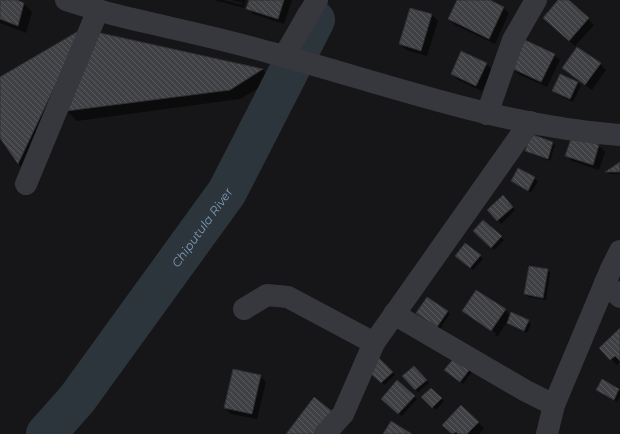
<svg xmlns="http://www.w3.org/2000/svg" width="620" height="434" viewBox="0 0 620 434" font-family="Montserrat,sans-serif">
	<defs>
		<pattern id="building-back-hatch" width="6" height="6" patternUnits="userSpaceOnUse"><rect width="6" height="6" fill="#404145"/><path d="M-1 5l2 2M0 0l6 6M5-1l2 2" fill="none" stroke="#595a5e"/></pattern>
	</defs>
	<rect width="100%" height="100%" fill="#161618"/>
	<g fill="#0007">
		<path d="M 0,0 L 14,0 L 24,4 L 32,12 L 26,33 L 0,23 Z"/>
		<path d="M 214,0 L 224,0 L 242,5 L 243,3 L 231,0 L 246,0 L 244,8 Z"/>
		<path d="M 250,0 L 292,0 L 284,24 L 253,14 L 247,8 Z"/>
		<path d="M 458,0 L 488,0 L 503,7 L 509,13 L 495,44 L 455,25 L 449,19 Z"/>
		<path d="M 560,0 L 568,0 L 594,25 L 575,46 L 550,23 Z"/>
		<path d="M 411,9 L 432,15 L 438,21 L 427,56 L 406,50 L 400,44 Z"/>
		<path d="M 82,30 L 26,171 L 18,164 L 0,137 L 0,78 Z"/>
		<path d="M 97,33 L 263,70 L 272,80 L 240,99 L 77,121 L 67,111 Z"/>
		<path d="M 554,55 L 560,60 L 547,87 L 518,74 L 513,68 Z"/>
		<path d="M 486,64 L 492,70 L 482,91 L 458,80 L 452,74 Z"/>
		<path d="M 600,64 L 606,70 L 592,90 L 569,74 L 563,68 Z"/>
		<path d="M 578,83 L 581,85 L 573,102 L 556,94 L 554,91 Z"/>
		<path d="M 573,137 L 599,146 L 605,152 L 599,170 L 572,161 L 566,155 Z"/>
		<path d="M 553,143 L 555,145 L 550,161 L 529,153 L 526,151 Z"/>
		<path d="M 620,163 L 620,174 L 609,174 L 606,172 Z"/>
		<path d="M 518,169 L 538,181 L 531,193 L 512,181 Z"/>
		<path d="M 503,196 L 515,210 L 501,224 L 488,210 Z"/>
		<path d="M 483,221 L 504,240 L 494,250 L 474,231 Z"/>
		<path d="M 480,256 L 483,259 L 473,270 L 459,259 Z"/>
		<path d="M 548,270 L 550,273 L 546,300 L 528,297 L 525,294 Z"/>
		<path d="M 505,310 L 511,316 L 528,321 L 531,324 L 527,333 L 511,325 L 507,322 L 498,336 L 495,335 L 496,333 L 468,314 L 468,316 L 463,311 Z"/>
		<path d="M 448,312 L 450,314 L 440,329 L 420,316 Z"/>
		<path d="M 620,329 L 620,362 L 617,365 L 600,348 Z"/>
		<path d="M 379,359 L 395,375 L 384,385 L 369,370 Z"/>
		<path d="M 469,369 L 472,372 L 463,384 L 448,372 Z"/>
		<path d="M 417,370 L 429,383 L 418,392 L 415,389 Z"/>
		<path d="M 260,376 L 266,382 L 257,419 L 231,414 L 225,408 Z"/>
		<path d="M 603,380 L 620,391 L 620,396 L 617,402 L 598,390 Z"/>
		<path d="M 397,382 L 417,399 L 402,416 L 385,402 Z"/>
		<path d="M 431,389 L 444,401 L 436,410 L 423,397 Z"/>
		<path d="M 461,406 L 484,428 L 479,434 L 453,434 L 443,425 Z"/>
	</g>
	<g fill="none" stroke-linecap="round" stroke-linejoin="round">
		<path stroke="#2c353c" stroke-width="40" id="s1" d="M 46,434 L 77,399 L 227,192 L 315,20"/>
	</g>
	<g fill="url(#building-back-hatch)" stroke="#303034">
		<path d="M 0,0 L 17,0 L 24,3 L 18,26 L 0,19 Z"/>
		<path d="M 249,0 L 284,0 L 278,19 L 246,9 Z"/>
		<path d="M 457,0 L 490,0 L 504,7 L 489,39 L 448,19 Z"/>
		<path d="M 558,0 L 569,0 L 589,18 L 569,41 L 543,18 Z"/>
		<path d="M 410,8 L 432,14 L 421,51 L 399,44 Z"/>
		<path d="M 82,29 L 18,164 L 0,138 L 0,77 Z"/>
		<path d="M 96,32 L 263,69 L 230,90 L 66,111 Z"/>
		<path d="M 525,40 L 555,54 L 541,82 L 511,68 Z"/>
		<path d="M 577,47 L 601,63 L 585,85 L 562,68 Z"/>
		<path d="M 461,51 L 487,63 L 476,86 L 451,74 Z"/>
		<path d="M 560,74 L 578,82 L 570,99 L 552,91 Z"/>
		<path d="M 531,134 L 553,142 L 548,159 L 525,151 Z"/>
		<path d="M 572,136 L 599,145 L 593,165 L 565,156 Z"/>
		<path d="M 620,162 L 620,172 L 605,172 Z"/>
		<path d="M 518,168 L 535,177 L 528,191 L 511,181 Z"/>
		<path d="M 503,195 L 513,207 L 497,221 L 487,210 Z"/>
		<path d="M 483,220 L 502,236 L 491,248 L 473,231 Z"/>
		<path d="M 465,243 L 481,255 L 470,268 L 455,256 Z"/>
		<path d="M 529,266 L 548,269 L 543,298 L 524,294 Z"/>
		<path d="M 476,290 L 506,309 L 491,331 L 462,311 Z"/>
		<path d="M 427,297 L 448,311 L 437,327 L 416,313 Z"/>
		<path d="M 511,312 L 529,320 L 524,331 L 507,323 Z"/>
		<path d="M 620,328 L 620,361 L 615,356 L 610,360 L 599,348 Z"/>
		<path d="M 455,357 L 470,369 L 460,382 L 444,370 Z"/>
		<path d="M 379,358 L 393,372 L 381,383 L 367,370 Z"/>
		<path d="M 414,366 L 427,380 L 415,390 L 402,376 Z"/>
		<path d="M 233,369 L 261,375 L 252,414 L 224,408 Z"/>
		<path d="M 602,379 L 619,389 L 614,400 L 596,390 Z"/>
		<path d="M 397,380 L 415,396 L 398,414 L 381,399 Z"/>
		<path d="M 431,388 L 442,398 L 432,408 L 421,397 Z"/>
		<path d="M 314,397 L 333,412 L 315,434 L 286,434 Z"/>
		<path d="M 461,405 L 479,422 L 467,434 L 458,434 L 456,432 L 452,434 L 442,425 Z"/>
		<path d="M 391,421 L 412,434 L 383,434 Z"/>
	</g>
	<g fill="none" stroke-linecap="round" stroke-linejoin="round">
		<g stroke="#37383d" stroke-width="22">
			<path d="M 66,0 C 82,5 97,10 112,14 C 164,27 217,37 268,52 C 384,83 499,126 620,135"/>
			<path d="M 284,56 L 317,0"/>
			<path d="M 487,114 L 513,40 L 536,0"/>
			<path d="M 26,184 L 98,10"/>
			<path d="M 605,283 L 620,297"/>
			<path d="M 244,309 L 267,295 L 288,297 L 374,343"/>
			<path d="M 394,314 L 526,391 L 554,405"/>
			<path d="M 325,434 L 343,414 L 374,343 L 530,122"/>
			<path d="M 547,434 L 554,405 L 611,269 L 620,251"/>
		</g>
	</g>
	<g text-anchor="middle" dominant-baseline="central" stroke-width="4" stroke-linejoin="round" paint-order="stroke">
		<g font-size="12" font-style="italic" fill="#7f9bb3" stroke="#111113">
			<text stroke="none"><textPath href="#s1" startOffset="259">Chiputula River</textPath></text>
		</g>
	</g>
</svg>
